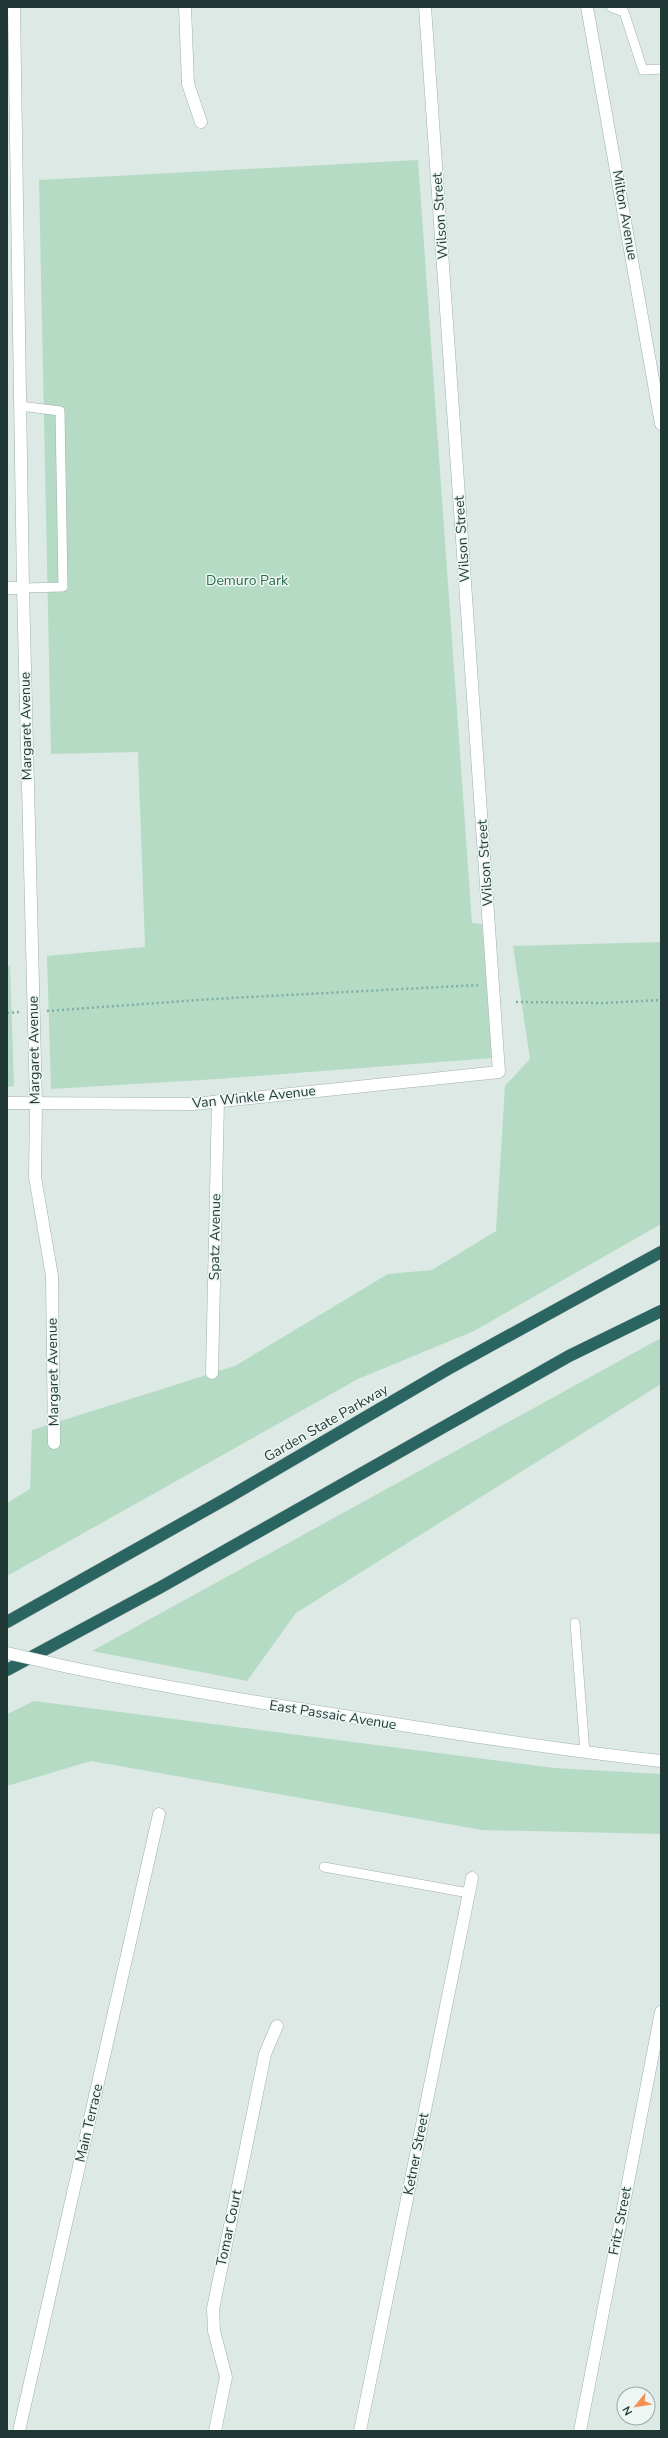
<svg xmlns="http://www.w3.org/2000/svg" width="668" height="2438" viewBox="0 0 668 2438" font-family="'Nunito Sans',sans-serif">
	<rect width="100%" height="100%" fill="#dde9e5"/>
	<g fill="#b5dbc5">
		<path d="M 418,160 L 472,923 L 482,924 L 492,1058 L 218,1079 L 51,1089 L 47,956 L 145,947 L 138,752 L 51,754 L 39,180 Z"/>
		<path d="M 661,942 L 661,1224 L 474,1331 L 358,1379 L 7,1576 L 7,1503 L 30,1489 L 32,1430 L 235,1366 L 388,1274 L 432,1270 L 496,1231 L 505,1086 L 530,1059 L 513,946 Z"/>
		<path d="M 7,966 L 10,966 L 14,1086 L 7,1087 Z"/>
		<path d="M 661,1338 L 661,1384 L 296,1613 L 247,1681 L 92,1651 Z"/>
		<path d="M 34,1701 L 554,1768 L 661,1774 L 661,1834 L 482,1830 L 91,1761 L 7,1786 L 7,1714 Z"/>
	</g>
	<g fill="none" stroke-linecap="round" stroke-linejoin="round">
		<g stroke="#a0b0ad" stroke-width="10">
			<g id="lane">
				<path d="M 611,7 L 624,12 L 643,70 L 661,69"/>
				<path d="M 20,406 L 60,411 L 63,587 L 23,588"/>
				<path d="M 575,1623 L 585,1753"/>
				<path d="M 324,1867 L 469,1893"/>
			</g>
		</g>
		<g stroke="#a0b0ad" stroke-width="13">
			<g id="street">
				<path d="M 14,7 L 23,588 L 36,1103 L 35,1177 L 52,1276 L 54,1443"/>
				<path d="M 185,7 L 188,84 L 201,122"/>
				<path d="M 587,7 L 661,424"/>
				<path d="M 7,588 L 23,588"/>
				<path d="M 7,1103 L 194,1104 L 499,1072 L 425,7"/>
				<path d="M 212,1373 L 218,1101"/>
				<path d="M 19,2431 L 159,1814"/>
				<path d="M 215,2431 L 226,2377 L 214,2331 L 213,2309 L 265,2054 L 277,2026"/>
				<path d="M 360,2431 L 472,1878"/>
				<path d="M 580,2431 L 661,2012"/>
			</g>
		</g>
		<g stroke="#9cb5b0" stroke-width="13">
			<path id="secondary" d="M 68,1667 C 173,1689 278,1706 383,1722 C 476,1737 568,1751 661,1761"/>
		</g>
		<g stroke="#bcc3c2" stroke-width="13">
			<g id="highway">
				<path d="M 7,1622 L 229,1497 L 448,1369 L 661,1252"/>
				<path d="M 7,1670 L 161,1587 L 569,1356 L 661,1311"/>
			</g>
		</g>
		<g stroke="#7dada5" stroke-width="2.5" stroke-dasharray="2 3" stroke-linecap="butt">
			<path d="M 516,1002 L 602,1003 L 661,1000"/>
			<path d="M 47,1011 L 212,999 L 479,985"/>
			<path d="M 7,1013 L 19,1012"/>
		</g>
		<use href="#lane" stroke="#fff" stroke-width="9"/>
		<use href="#street" stroke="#fff" stroke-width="12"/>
		<use href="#secondary" stroke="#fff" stroke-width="12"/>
		<use href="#highway" stroke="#2a6561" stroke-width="12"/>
		<g stroke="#9cb5b0" stroke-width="13" stroke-linecap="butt">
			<path id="secondary-bridge" d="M 7,1653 L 68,1667"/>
		</g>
		<use href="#secondary-bridge" stroke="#fff" stroke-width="12"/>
	</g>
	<g text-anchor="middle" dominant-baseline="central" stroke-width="3" stroke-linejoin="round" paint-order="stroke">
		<g font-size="14" fill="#1f3835" stroke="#edf6f3">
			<text transform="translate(625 215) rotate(80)">Milton Avenue</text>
			<text transform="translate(440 216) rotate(-94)">Wilson Street</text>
			<text transform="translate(462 539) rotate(-94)">Wilson Street</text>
			<text transform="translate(26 726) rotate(-91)">Margaret Avenue</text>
			<text transform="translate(485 863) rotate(-94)">Wilson Street</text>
			<text transform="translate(34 1050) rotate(-91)">Margaret Avenue</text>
			<text transform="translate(254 1097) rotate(-6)">Van Winkle Avenue</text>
			<text transform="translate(215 1237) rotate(-89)">Spatz Avenue</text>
			<text transform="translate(53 1372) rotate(-91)">Margaret Avenue</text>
			<text transform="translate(326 1423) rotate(-30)">Garden State Parkway</text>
			<text transform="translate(333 1715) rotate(9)">East Passaic Avenue</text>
			<text transform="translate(89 2123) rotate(-77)">Main Terrace</text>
			<text transform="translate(416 2154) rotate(-79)">Ketner Street</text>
			<text transform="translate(620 2221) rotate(-79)">Fritz Street</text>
			<text transform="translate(229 2228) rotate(-78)">Tomar Court</text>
		</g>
		<g font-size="14" fill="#296f4f" stroke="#edf6f3">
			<text x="247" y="580">Demuro Park</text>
		</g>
	</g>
	<rect width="668" height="2438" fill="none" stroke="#1f3835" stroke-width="16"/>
	<g transform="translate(636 2406) rotate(240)"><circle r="19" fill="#edf6f3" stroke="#9baaa7"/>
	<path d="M0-3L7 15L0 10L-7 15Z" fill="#f49150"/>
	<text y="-6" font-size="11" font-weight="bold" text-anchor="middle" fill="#1f3835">N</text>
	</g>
</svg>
